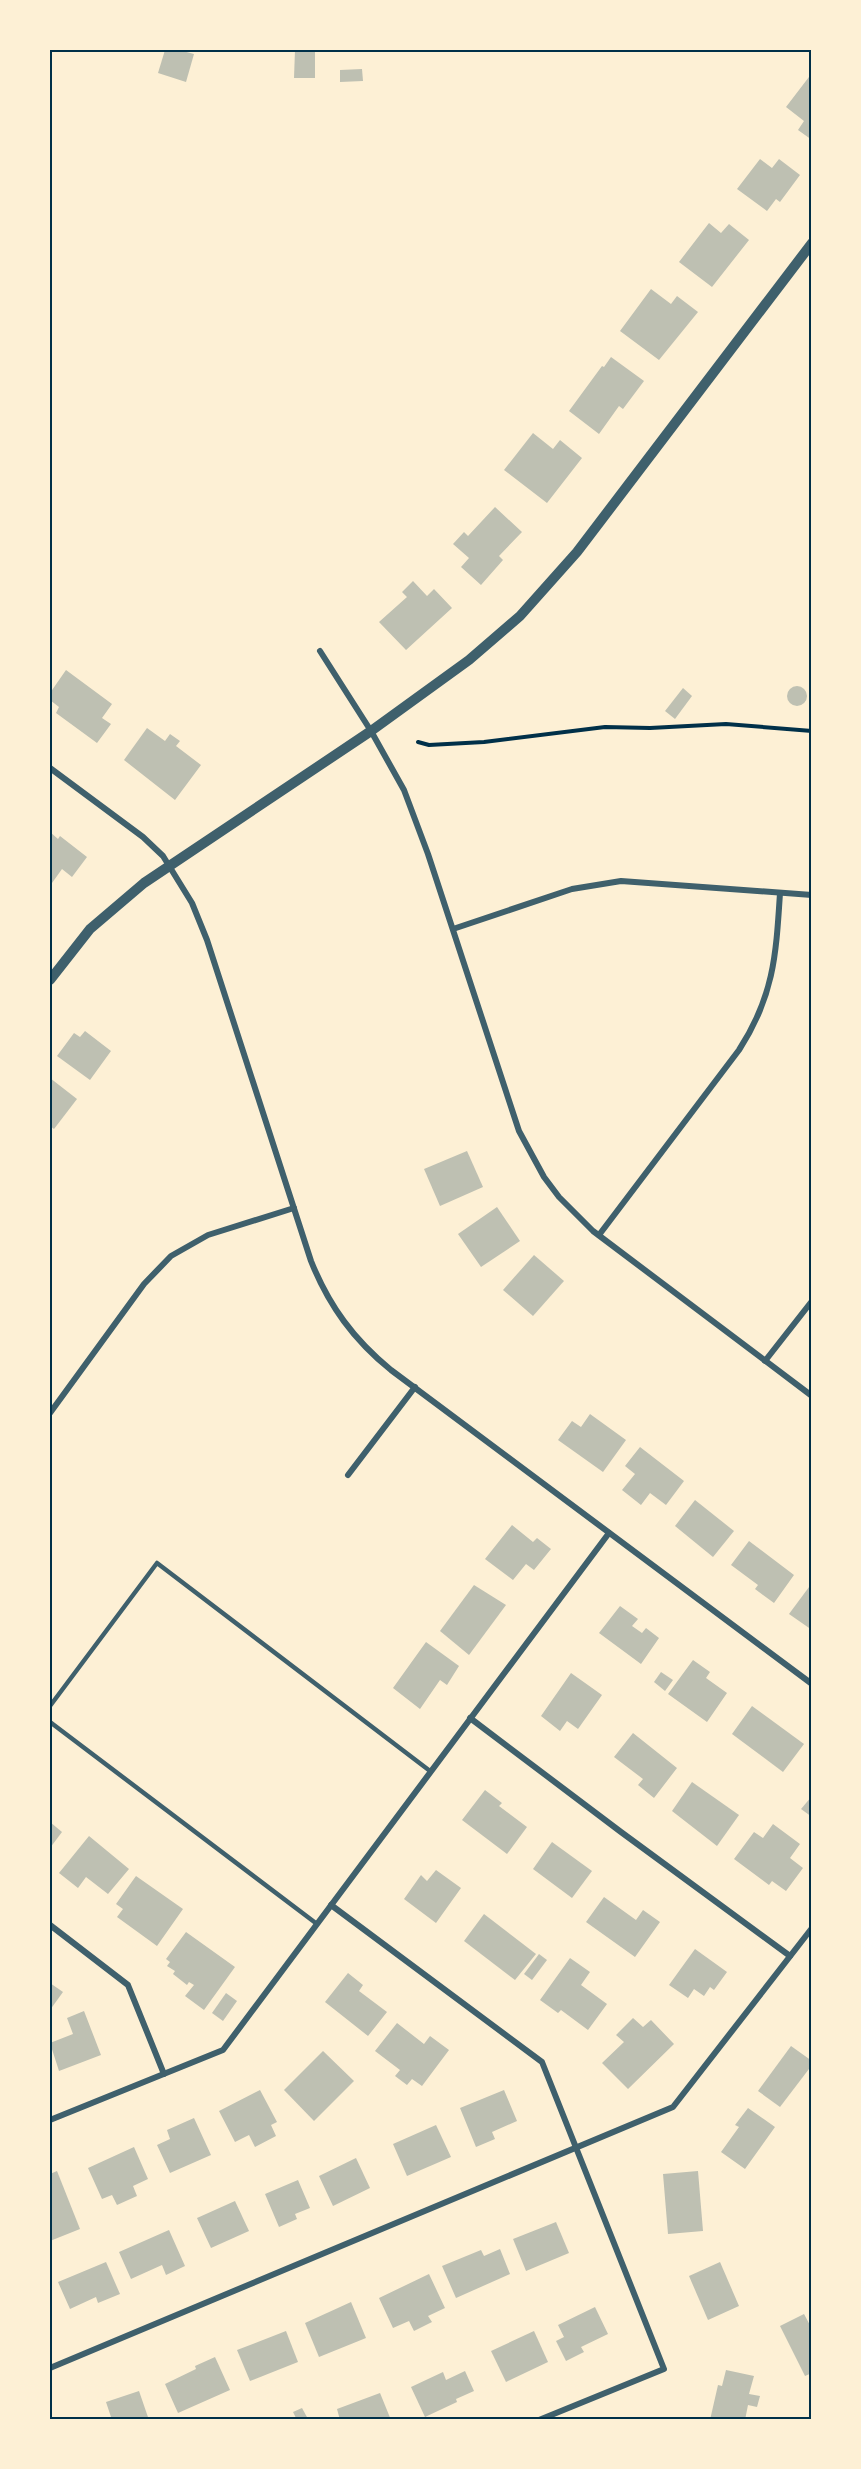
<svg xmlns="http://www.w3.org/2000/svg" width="861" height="2469" viewBox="0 0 861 2469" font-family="Poppins,sans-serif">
	<rect width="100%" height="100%" fill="#fdf0d5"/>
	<g fill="#bec0b2">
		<path d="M 165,50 L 179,50 L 194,54 L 186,82 L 158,73 Z"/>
		<path d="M 295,50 L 315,50 L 315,78 L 294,78 Z"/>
		<path d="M 362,69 L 363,81 L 340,82 L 340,70 Z"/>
		<path d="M 812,73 L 812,140 L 798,130 L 804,121 L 786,107 Z"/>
		<path d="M 760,159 L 772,168 L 779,159 L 800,175 L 780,202 L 776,199 L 767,211 L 737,189 Z"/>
		<path d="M 709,223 L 721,233 L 729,224 L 749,240 L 712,287 L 679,262 Z"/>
		<path d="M 651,289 L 671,304 L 677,296 L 698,312 L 659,360 L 620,331 Z"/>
		<path d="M 611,357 L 644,381 L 623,409 L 619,406 L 599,434 L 569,411 L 602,366 L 604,367 Z"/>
		<path d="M 533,433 L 553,449 L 560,440 L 582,458 L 547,503 L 504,470 Z"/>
		<path d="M 495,507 L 522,532 L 499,556 L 503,560 L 481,585 L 461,567 L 469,558 L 453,544 L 464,532 L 468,536 Z"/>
		<path d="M 413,581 L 427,596 L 434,589 L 452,608 L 406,650 L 379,622 L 407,597 L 402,592 Z"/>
		<path d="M 66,670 L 112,704 L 102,718 L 111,724 L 97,743 L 56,713 L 59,707 L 50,700 L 50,693 Z"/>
		<circle cx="797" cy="696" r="10"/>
		<path d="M 683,688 L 692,696 L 675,719 L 665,711 Z"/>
		<path d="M 147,728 L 165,741 L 170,734 L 180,741 L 176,746 L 201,765 L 175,800 L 124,760 Z"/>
		<path d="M 50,832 L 58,839 L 60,836 L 87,857 L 72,877 L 62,869 L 52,883 L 50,881 Z"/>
		<path d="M 85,1031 L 111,1051 L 90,1080 L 57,1056 L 74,1033 L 80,1037 Z"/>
		<path d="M 50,1078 L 77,1099 L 54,1129 L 50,1126 Z"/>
		<path d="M 467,1151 L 483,1187 L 440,1206 L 424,1169 Z"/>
		<path d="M 497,1207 L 520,1241 L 481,1267 L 458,1234 Z"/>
		<path d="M 534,1255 L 564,1281 L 533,1316 L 503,1290 Z"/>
		<path d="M 590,1414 L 626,1440 L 603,1472 L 558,1440 L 572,1421 L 581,1427 Z"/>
		<path d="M 640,1447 L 684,1481 L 666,1505 L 650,1493 L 641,1505 L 622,1490 L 635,1474 L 625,1466 Z"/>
		<path d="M 695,1500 L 734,1531 L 713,1557 L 675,1526 Z"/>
		<path d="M 512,1525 L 533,1542 L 537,1538 L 551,1549 L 534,1570 L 526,1564 L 513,1580 L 485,1559 Z"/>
		<path d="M 749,1541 L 794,1575 L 774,1603 L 755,1589 L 758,1585 L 731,1565 Z"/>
		<path d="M 812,1583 L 812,1630 L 789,1614 Z"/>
		<path d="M 474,1585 L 506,1605 L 469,1655 L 440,1631 Z"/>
		<path d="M 620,1606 L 638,1619 L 632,1626 L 642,1633 L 646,1628 L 659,1638 L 641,1664 L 599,1633 Z"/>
		<path d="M 426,1642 L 459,1666 L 447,1685 L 440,1680 L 420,1709 L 393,1688 Z"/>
		<path d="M 693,1660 L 710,1672 L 706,1678 L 727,1693 L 707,1722 L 668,1694 Z"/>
		<path d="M 661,1672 L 673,1680 L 665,1691 L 654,1682 Z"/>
		<path d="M 571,1673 L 602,1695 L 578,1729 L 567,1721 L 560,1731 L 541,1716 Z"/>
		<path d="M 752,1706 L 804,1744 L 783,1772 L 732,1734 Z"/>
		<path d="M 633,1733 L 677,1768 L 654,1798 L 638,1785 L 643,1779 L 614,1757 Z"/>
		<path d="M 692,1782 L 739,1815 L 717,1846 L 672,1811 Z"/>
		<path d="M 485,1790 L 502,1803 L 499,1806 L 527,1827 L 507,1854 L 462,1820 Z"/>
		<path d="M 812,1796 L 812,1817 L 801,1809 Z"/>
		<path d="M 50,1822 L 62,1832 L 50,1848 Z"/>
		<path d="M 773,1824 L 800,1844 L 790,1858 L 803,1868 L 786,1891 L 772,1881 L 769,1885 L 734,1859 L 754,1832 L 763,1838 Z"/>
		<path d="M 89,1836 L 129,1869 L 108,1894 L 86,1877 L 78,1888 L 59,1873 Z"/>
		<path d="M 552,1842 L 592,1871 L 572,1898 L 533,1869 Z"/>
		<path d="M 436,1870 L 461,1888 L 436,1923 L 404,1899 L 421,1875 L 427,1881 Z"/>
		<path d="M 136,1876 L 183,1909 L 157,1946 L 117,1917 L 123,1909 L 116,1904 Z"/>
		<path d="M 604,1897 L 636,1920 L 643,1910 L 660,1922 L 635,1957 L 586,1922 Z"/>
		<path d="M 484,1914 L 536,1954 L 515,1980 L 464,1941 Z"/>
		<path d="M 186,1932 L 235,1967 L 204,2010 L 185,1996 L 194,1985 L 189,1982 L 187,1985 L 173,1974 L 175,1971 L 167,1966 L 170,1962 L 166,1959 Z"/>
		<path d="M 695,1949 L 727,1972 L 714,1990 L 710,1987 L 704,1996 L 694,1989 L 688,1998 L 669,1985 Z"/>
		<path d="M 539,1954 L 547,1960 L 532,1980 L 524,1974 Z"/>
		<path d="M 570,1958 L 590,1972 L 581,1985 L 607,2004 L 588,2030 L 561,2010 L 558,2013 L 540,2000 Z"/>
		<path d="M 348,1973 L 363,1985 L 359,1991 L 387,2012 L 368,2036 L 325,2002 Z"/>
		<path d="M 50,1983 L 63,1992 L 50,2010 Z"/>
		<path d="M 226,1993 L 237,2001 L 223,2021 L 212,2013 Z"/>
		<path d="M 84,2011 L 101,2055 L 59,2071 L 50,2043 L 73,2034 L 67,2018 Z"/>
		<path d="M 633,2018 L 643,2027 L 651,2020 L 674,2044 L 628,2089 L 602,2063 L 624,2042 L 616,2035 Z"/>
		<path d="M 397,2023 L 424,2044 L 430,2036 L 449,2050 L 422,2086 L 412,2079 L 407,2085 L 395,2076 L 400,2070 L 375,2051 Z"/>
		<path d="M 791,2046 L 812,2061 L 812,2065 L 780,2107 L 758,2091 Z"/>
		<path d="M 323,2051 L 354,2081 L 314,2121 L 284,2090 Z"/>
		<path d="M 260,2090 L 277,2122 L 271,2125 L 276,2136 L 255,2147 L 249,2135 L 235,2142 L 219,2111 Z"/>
		<path d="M 504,2090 L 517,2121 L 492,2132 L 495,2139 L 476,2147 L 460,2108 Z"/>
		<path d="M 748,2108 L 775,2127 L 745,2169 L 721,2152 L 739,2127 L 735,2125 Z"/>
		<path d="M 194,2118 L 211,2155 L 170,2173 L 157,2145 L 170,2139 L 167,2130 Z"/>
		<path d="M 436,2125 L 451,2157 L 407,2176 L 393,2144 Z"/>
		<path d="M 134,2147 L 148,2179 L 133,2186 L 137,2196 L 117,2205 L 112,2195 L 102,2199 L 88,2168 Z"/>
		<path d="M 356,2158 L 370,2188 L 333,2206 L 319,2176 Z"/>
		<path d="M 57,2171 L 80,2229 L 50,2241 L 50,2174 Z"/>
		<path d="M 698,2171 L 703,2231 L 668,2234 L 663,2174 Z"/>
		<path d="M 298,2180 L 310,2208 L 295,2214 L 297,2219 L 279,2227 L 265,2194 Z"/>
		<path d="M 235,2201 L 249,2231 L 211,2248 L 197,2218 Z"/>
		<path d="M 556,2222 L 569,2253 L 526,2271 L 513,2239 Z"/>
		<path d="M 169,2230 L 185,2266 L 166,2275 L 162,2265 L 131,2279 L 119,2252 Z"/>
		<path d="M 500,2249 L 510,2274 L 456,2298 L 442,2266 L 481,2250 L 484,2256 Z"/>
		<path d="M 106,2262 L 120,2294 L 98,2303 L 96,2297 L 70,2309 L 58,2282 Z"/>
		<path d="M 720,2262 L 739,2306 L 708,2320 L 689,2276 Z"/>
		<path d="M 429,2274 L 445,2308 L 428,2316 L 432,2322 L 414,2331 L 409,2321 L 393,2328 L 379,2298 Z"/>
		<path d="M 351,2302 L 366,2338 L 319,2357 L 305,2323 Z"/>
		<path d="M 595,2307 L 608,2334 L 581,2347 L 584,2352 L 566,2361 L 556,2341 L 564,2337 L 558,2325 Z"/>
		<path d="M 804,2314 L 812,2329 L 812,2373 L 805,2376 L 780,2326 Z"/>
		<path d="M 286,2331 L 298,2362 L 250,2381 L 237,2350 Z"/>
		<path d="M 534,2331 L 548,2362 L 506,2382 L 491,2351 Z"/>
		<path d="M 215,2357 L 230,2390 L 178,2413 L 165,2384 L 196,2369 L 195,2366 Z"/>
		<path d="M 726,2370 L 754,2376 L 749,2394 L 760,2396 L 757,2407 L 748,2405 L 745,2420 L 710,2420 L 718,2385 L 722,2386 Z"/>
		<path d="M 465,2371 L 474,2391 L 456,2399 L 457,2402 L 425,2417 L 411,2387 L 443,2372 L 446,2380 Z"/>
		<path d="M 139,2391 L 149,2420 L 112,2420 L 106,2402 Z"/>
		<path d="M 380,2393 L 391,2420 L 340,2420 L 337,2409 Z"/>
		<path d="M 302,2408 L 308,2419 L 297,2420 L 293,2412 Z"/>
	</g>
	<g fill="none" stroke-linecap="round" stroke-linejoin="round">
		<path stroke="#003049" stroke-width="4" d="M 418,742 L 429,745 L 484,742 L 605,727 L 650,728 L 726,724 L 812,731"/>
		<g stroke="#3f606c" stroke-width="4.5">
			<path d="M 50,1706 L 157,1563 L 430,1771"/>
			<path d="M 50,1722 L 317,1924"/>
		</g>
		<g stroke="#3f606c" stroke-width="6">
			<path d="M 320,651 L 371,731 L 404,790 L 428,854 L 519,1131 L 544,1177 L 559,1197 L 593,1231 L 812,1396"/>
			<path d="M 50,768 L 143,837 L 163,856 L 192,903 L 207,940 L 311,1261 C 329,1306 354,1340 391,1370 L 812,1684"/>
			<path d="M 453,929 L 572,889 L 621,881 L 812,895"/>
			<path d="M 599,1235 L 739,1050 C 774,996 776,955 780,893"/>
			<path d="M 765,1361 L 812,1301"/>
			<path d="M 50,1413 L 144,1284 L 171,1256 L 208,1235 L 294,1208"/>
			<path d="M 348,1475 L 415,1387"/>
			<path d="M 470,1718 L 621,1832 L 790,1956"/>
			<path d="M 331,1905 L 542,2062 L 664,2369 L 539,2420"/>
			<path d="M 50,1925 L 128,1985 L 164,2074"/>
			<path d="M 50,2120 L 223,2050 L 609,1533"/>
			<path d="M 50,2368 L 673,2107 L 812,1928"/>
		</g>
		<path stroke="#3f606c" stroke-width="10" d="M 50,980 L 90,929 L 144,883 L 371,731 L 469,660 L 520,616 L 577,552 L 812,243"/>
	</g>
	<rect width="861" height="2469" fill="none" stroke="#fdf0d5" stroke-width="102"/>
	<rect x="51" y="51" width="759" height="2367" fill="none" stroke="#003049" stroke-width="2"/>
</svg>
